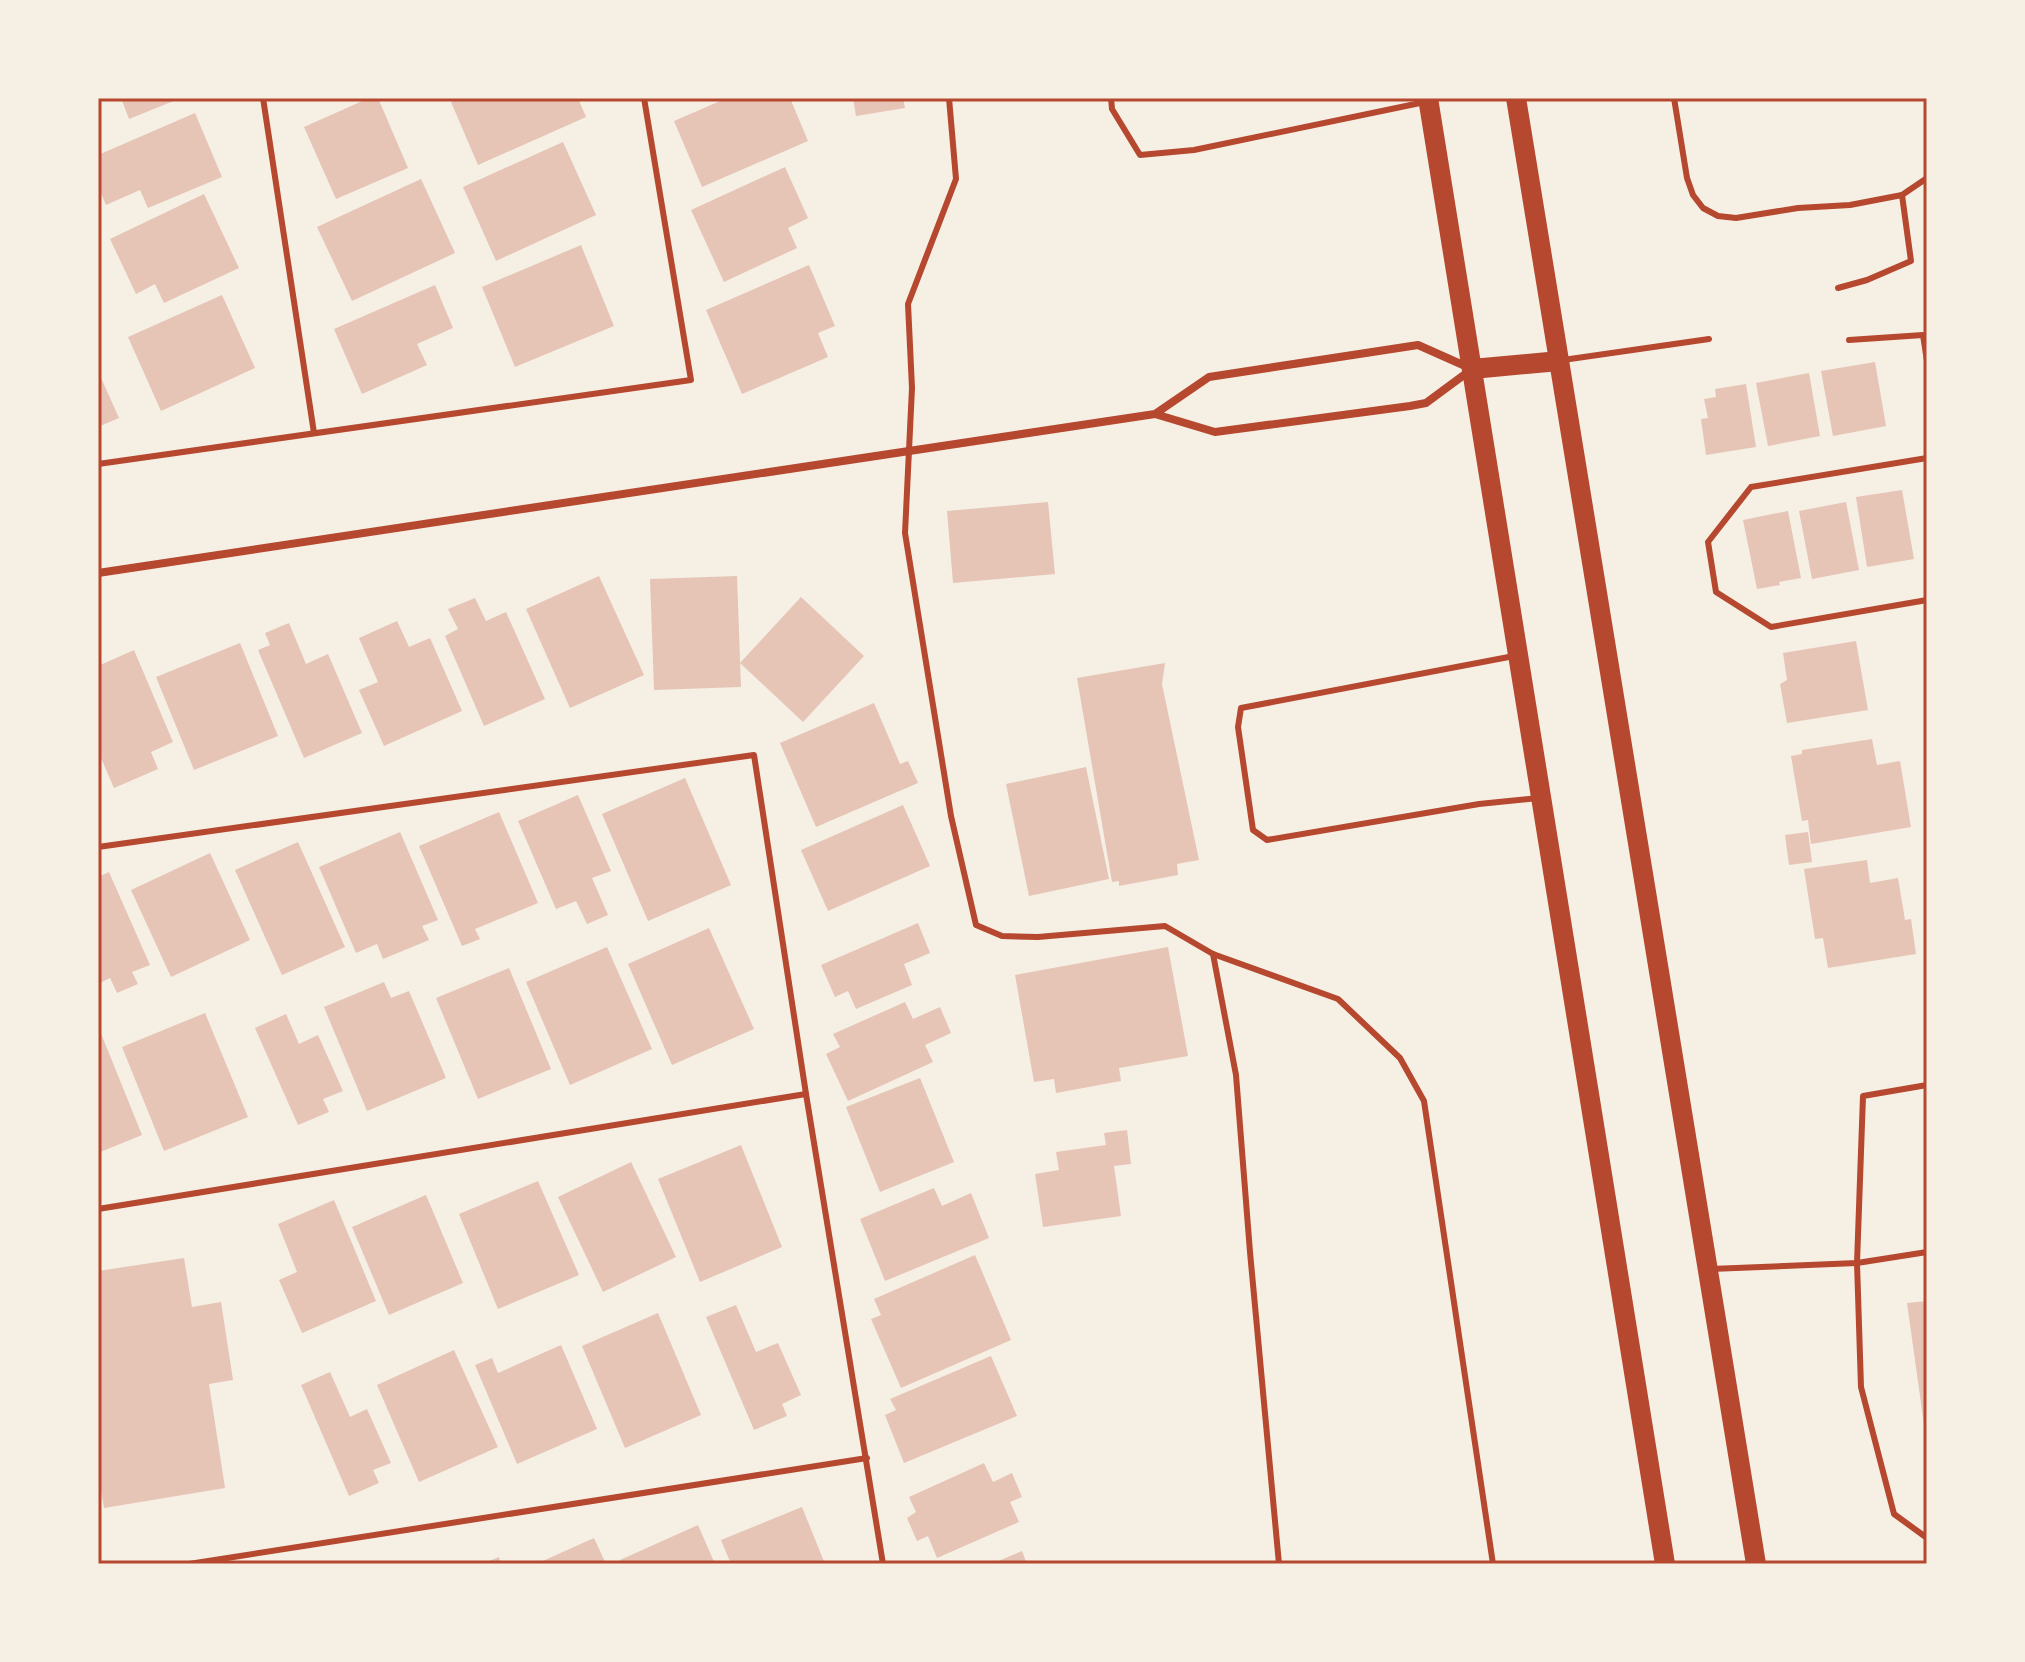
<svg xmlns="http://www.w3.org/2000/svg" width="2025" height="1662" viewBox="0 0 2025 1662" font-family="'Golos Text',sans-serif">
	<rect width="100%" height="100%" fill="#f6efe4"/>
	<g fill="#e6c5b7">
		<path d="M 121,98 L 181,98 L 129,119 Z"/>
		<path d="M 369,98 L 378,98 L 408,168 L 336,199 L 304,127 Z"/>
		<path d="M 460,98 L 578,98 L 586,117 L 478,165 L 451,102 Z"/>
		<path d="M 727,98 L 790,98 L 808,141 L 702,187 L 674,121 Z"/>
		<path d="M 853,98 L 903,98 L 905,108 L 856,116 Z"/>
		<path d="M 195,113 L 222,177 L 148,208 L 140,190 L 106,205 L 98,186 L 98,155 Z"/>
		<path d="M 563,142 L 596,215 L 496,261 L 463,187 Z"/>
		<path d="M 785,167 L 808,218 L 788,228 L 797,248 L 724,282 L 691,210 Z"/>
		<path d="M 421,179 L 455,253 L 352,301 L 317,227 Z"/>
		<path d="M 204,194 L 239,268 L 164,303 L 155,284 L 136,294 L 110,239 Z"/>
		<path d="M 581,245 L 614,326 L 515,367 L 482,287 Z"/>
		<path d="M 809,265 L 835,326 L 818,333 L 828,357 L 742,394 L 706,310 Z"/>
		<path d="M 435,285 L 453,328 L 417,344 L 427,365 L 362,394 L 334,329 Z"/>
		<path d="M 222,295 L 255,368 L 161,411 L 128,337 Z"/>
		<path d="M 1875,362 L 1886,426 L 1833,436 L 1821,371 Z"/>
		<path d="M 98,371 L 119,418 L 98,427 Z"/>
		<path d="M 1809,373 L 1820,436 L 1768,446 L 1756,383 Z"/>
		<path d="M 1746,384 L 1756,447 L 1706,455 L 1701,419 L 1708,418 L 1704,399 L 1716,397 L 1715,389 Z"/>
		<path d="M 1902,490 L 1914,559 L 1867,567 L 1856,497 Z"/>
		<path d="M 1048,502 L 1055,574 L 953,583 L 947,511 Z"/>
		<path d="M 1846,502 L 1859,570 L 1812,579 L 1799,511 Z"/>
		<path d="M 1788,511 L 1801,578 L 1779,582 L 1780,585 L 1757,589 L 1743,520 Z"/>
		<path d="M 599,576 L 644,675 L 570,708 L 526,609 Z"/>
		<path d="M 737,576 L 741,687 L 654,690 L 650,579 Z"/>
		<path d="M 801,597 L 864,656 L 803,722 L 740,663 Z"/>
		<path d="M 475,598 L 486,621 L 506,612 L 545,699 L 484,726 L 445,636 L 458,629 L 448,609 Z"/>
		<path d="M 397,621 L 409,647 L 430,638 L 462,711 L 384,746 L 359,690 L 378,682 L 359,638 Z"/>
		<path d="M 289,623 L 306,664 L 328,654 L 362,733 L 304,758 L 258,650 L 270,645 L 265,633 Z"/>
		<path d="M 1856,641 L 1868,710 L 1787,723 L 1780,684 L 1787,680 L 1783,653 Z"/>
		<path d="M 240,643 L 278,736 L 194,770 L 156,677 Z"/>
		<path d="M 134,650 L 173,742 L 151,752 L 158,769 L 114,788 L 98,751 L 98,666 Z"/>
		<path d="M 1165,663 L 1162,684 L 1199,860 L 1177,864 L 1178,875 L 1119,886 L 1119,881 L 1112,882 L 1077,678 Z"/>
		<path d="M 874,703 L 900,764 L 908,761 L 918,783 L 816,827 L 780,743 Z"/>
		<path d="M 1872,739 L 1877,765 L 1900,761 L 1911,827 L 1811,844 L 1808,820 L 1802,821 L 1791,756 L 1802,754 L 1802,750 Z"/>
		<path d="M 1086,767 L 1109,879 L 1029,896 L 1006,784 Z"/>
		<path d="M 685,778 L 731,885 L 648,921 L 602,814 Z"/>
		<path d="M 578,795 L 611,871 L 592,878 L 608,915 L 587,924 L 576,901 L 556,909 L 518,821 Z"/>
		<path d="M 903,805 L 930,866 L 828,911 L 801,850 Z"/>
		<path d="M 499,812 L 538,903 L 475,929 L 480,939 L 462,946 L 419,846 Z"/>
		<path d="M 400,832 L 438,920 L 422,926 L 429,940 L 383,959 L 377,944 L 356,953 L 319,867 Z"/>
		<path d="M 1808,832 L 1812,862 L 1789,865 L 1785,835 Z"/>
		<path d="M 298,842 L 345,947 L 282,975 L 235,870 Z"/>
		<path d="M 210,853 L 250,940 L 171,977 L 131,890 Z"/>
		<path d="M 1867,860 L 1870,883 L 1898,878 L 1905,920 L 1911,919 L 1916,954 L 1828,968 L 1823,938 L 1815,939 L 1804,869 Z"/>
		<path d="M 109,872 L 150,965 L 132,972 L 138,984 L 117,993 L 110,978 L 98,984 L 98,877 Z"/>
		<path d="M 918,923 L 930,953 L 904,964 L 912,985 L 856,1009 L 848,991 L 835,997 L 821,965 Z"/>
		<path d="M 709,928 L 754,1029 L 672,1065 L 628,964 Z"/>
		<path d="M 607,947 L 652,1049 L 570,1085 L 526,982 Z"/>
		<path d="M 1168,947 L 1188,1056 L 1119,1068 L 1121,1081 L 1056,1093 L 1054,1079 L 1034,1082 L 1015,975 Z"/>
		<path d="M 509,968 L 551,1069 L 478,1099 L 436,998 Z"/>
		<path d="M 384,982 L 391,998 L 409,991 L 446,1078 L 367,1111 L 324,1007 Z"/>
		<path d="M 905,1002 L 913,1019 L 940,1007 L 951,1033 L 925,1045 L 933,1062 L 848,1101 L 826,1054 L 840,1047 L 833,1034 Z"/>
		<path d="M 205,1013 L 248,1117 L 164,1151 L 122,1047 Z"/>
		<path d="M 286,1014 L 299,1044 L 318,1035 L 343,1091 L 323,1099 L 329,1112 L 298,1125 L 255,1028 Z"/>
		<path d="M 98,1026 L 142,1135 L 98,1153 Z"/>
		<path d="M 920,1078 L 954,1162 L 880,1192 L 846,1107 Z"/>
		<path d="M 1127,1130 L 1131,1164 L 1114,1166 L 1121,1216 L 1043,1227 L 1035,1174 L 1059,1170 L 1056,1152 L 1106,1145 L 1104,1133 Z"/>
		<path d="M 741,1145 L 782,1247 L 700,1282 L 658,1179 Z"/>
		<path d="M 631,1162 L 676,1257 L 603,1292 L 558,1197 Z"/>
		<path d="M 538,1181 L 579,1275 L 498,1309 L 459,1214 Z"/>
		<path d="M 934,1188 L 942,1206 L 971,1193 L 989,1238 L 885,1281 L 860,1219 Z"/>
		<path d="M 426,1195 L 463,1283 L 389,1315 L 352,1227 Z"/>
		<path d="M 334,1200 L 376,1301 L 302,1333 L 279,1280 L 297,1272 L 278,1224 Z"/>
		<path d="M 975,1255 L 1011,1340 L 901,1388 L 871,1319 L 881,1315 L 874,1299 Z"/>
		<path d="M 184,1258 L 192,1307 L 221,1302 L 233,1380 L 209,1384 L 225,1488 L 104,1508 L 98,1472 L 98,1271 Z"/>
		<path d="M 1927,1301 L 1927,1432 L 1925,1432 L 1907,1303 Z"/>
		<path d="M 736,1305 L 756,1352 L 778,1343 L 801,1395 L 782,1404 L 787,1416 L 754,1430 L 706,1317 Z"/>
		<path d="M 658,1313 L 701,1415 L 625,1448 L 582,1346 Z"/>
		<path d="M 561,1345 L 597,1429 L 517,1464 L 475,1365 L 492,1358 L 498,1373 Z"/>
		<path d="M 454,1350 L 498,1447 L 419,1482 L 377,1385 Z"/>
		<path d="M 991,1356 L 1017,1416 L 904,1463 L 885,1415 L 896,1410 L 890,1399 Z"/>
		<path d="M 330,1372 L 350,1417 L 367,1409 L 391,1463 L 373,1470 L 379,1483 L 349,1496 L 301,1385 Z"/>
		<path d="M 984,1463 L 993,1482 L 1012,1473 L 1022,1497 L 1010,1502 L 1019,1522 L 937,1558 L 928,1536 L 917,1541 L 907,1518 L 916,1512 L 909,1497 Z"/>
		<path d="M 802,1507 L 825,1564 L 731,1564 L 721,1540 Z"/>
		<path d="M 698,1525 L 715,1564 L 621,1564 L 620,1560 Z"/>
		<path d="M 594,1538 L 606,1564 L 536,1564 Z"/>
		<path d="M 1022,1551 L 1027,1564 L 991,1564 Z"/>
		<path d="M 499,1557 L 501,1564 L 482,1564 Z"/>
	</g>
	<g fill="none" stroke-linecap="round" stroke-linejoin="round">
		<g stroke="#b5482f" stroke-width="6">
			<path d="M 263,98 L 314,433"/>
			<path d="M 949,98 L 956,179 L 908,304 L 912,388 L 905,533 L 951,816 L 976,925 L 1002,936 L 1038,937 L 1165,926 L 1213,954 L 1338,999 L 1400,1058 L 1424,1101 L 1493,1564"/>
			<path d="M 1111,98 L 1112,109 L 1140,155 L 1194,150 L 1425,102"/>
			<path d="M 1674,98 L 1687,178 L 1693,195 L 1703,208 L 1718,216 L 1736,218 L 1798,208 L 1850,205 L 1902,195 L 1927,178"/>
			<path d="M 1838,288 L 1867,280 L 1911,261 L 1902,195"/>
			<path d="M 1849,340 L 1923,335 L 1927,361"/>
			<path d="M 1563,360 L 1709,339"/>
			<path d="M 1927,458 L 1751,487 L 1708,542 L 1716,592 L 1771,627 L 1927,600"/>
			<path d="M 98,464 L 691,380 L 644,98"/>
			<path d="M 1514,656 L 1241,708 L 1238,727 L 1253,830 L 1267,840 L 1479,804 L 1538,798"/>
			<path d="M 98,847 L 754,755 L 806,1094 L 883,1564"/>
			<path d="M 1213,954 L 1236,1075 L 1250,1252 L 1279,1564"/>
			<path d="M 98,1209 L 806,1094"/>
			<path d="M 1927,1252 L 1857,1263 L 1861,1387 L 1894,1514 L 1927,1538"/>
			<path d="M 1711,1269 L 1857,1263 L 1863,1096 L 1927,1085"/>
			<path d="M 189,1564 L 867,1458"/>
		</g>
		<path stroke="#b5482f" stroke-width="8" d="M 98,573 L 1155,414 L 1209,377 L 1418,345 L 1472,369 L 1426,403 L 1410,406 L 1215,432 L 1155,414"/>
		<g stroke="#b5482f" stroke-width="20">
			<path d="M 1428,98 L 1665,1564"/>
			<path d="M 1516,98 L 1756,1564"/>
			<path d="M 1472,369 L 1559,361"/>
		</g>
	</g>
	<rect width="2025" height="1662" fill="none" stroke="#f6efe4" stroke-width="200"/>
	<rect x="100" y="100" width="1825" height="1462" fill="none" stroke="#b5482f" stroke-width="3"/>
</svg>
